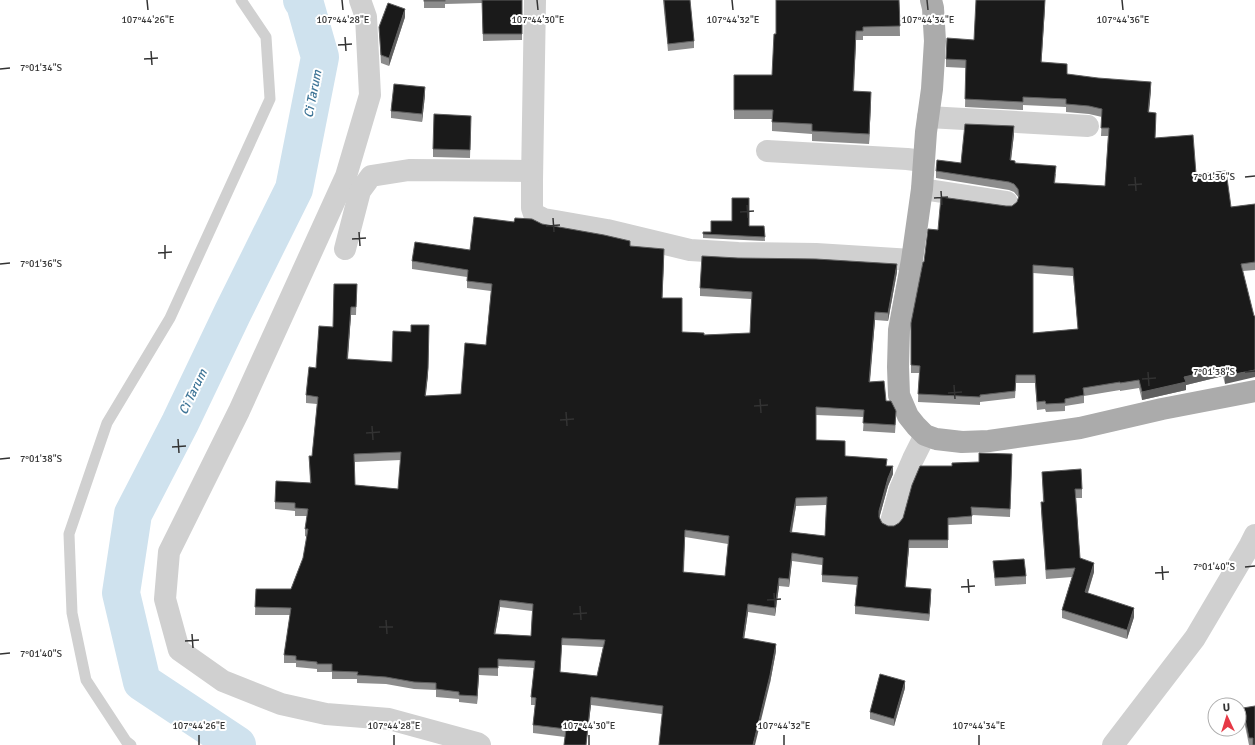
<svg xmlns="http://www.w3.org/2000/svg" width="1255" height="745" viewBox="0 0 1255 745" font-family="Signika,sans-serif">
	<rect width="100%" height="100%" fill="#fff"/>
	<g fill="none" stroke-linecap="round" stroke-linejoin="round">
		<path stroke="#cfe2ee" stroke-width="38" d="M 237,745 L 142,682 L 121,593 L 133,514 L 180,423 L 233,312 L 294,189 L 320,57 L 305,4 L 302,0"/>
		<path stroke="#d0d0d0" stroke-width="11" d="M 131,745 L 126,741 L 86,680 L 72,613 L 69,534 L 107,423 L 170,318 L 270,99 L 266,37 L 241,0"/>
		<g stroke="#d0d0d0" stroke-width="22">
			<path d="M 360,0 L 366,17 L 370,95 L 346,176 L 239,411 L 169,552 L 165,599 L 179,650 L 223,681 L 281,704 L 326,714 L 389,719 L 477,743 L 480,745"/>
			<path d="M 535,0 L 532,180 L 532,208 L 534,214 L 544,219 L 607,230 L 690,250 L 738,253 L 816,254 L 912,260"/>
			<path d="M 928,117 L 1088,126"/>
			<path d="M 767,151 L 907,159 L 923,161"/>
			<path d="M 922,189 L 1007,202"/>
			<path d="M 345,249 L 360,191 L 371,176 L 409,170 L 532,171"/>
			<path d="M 891,522 L 900,489 L 913,459 L 925,435"/>
			<path d="M 1113,745 L 1195,638 L 1250,545 L 1255,535"/>
		</g>
		<path stroke="#ababab" stroke-width="22" d="M 931,0 L 933,8 L 935,41 L 932,89 L 926,132 L 922,189 L 912,260 L 899,330 L 898,367 L 899,395 L 908,416 L 916,426 L 925,435 L 936,439 L 962,442 L 989,441 L 1080,428 L 1162,409 L 1255,391"/>
	</g>
	<g fill="#8c8c8c" fill-rule="evenodd">
		<path d="M 424,0 L 522,0 L 522,40 L 483,41 L 482,3 L 445,4 L 445,8 L 424,8 Z"/>
		<path d="M 663,0 L 690,0 L 694,41 L 694,48 L 668,51 Z"/>
		<path d="M 899,0 L 900,36 L 863,36 L 863,40 L 856,40 L 854,91 L 871,101 L 869,144 L 812,141 L 812,134 L 772,131 L 772,119 L 734,119 L 734,75 L 772,75 L 776,34 Z"/>
		<path d="M 1045,6 L 1041,62 L 1067,74 L 1151,90 L 1149,112 L 1156,121 L 1155,138 L 1196,174 L 1231,207 L 1255,204 L 1255,270 L 1243,271 L 1225,384 L 1223,376 L 1186,385 L 1186,390 L 1142,400 L 1139,388 L 1120,391 L 1120,390 L 1084,396 L 1084,403 L 1065,406 L 1065,411 L 1046,412 L 1045,409 L 1037,410 L 1035,383 L 1016,383 L 1015,398 L 980,402 L 980,405 L 918,402 L 919,373 L 911,373 L 911,365 L 924,262 L 938,230 L 1006,206 L 1012,206 L 1017,202 L 1019,198 L 1014,192 L 1009,190 L 936,178 L 936,171 L 961,163 L 1014,134 L 1011,160 L 1015,163 L 1056,174 L 1055,183 L 1105,186 L 1108,136 L 1101,136 L 1102,117 L 1089,114 L 1066,112 L 1066,107 L 1023,105 L 1023,110 L 965,107 L 966,68 L 946,67 L 946,59 L 974,40 ZM 1033,273 L 1073,276 L 1078,329 L 1033,333 Z"/>
		<path d="M 405,17 L 389,66 L 381,63 L 379,27 Z"/>
		<path d="M 425,95 L 422,122 L 391,118 L 391,111 Z"/>
		<path d="M 471,124 L 470,158 L 433,157 L 433,149 Z"/>
		<path d="M 514,222 L 542,224 L 630,246 L 664,257 L 662,298 L 682,332 L 704,335 L 750,333 L 751,299 L 700,296 L 700,288 L 897,272 L 888,321 L 875,320 L 870,382 L 886,401 L 896,419 L 895,433 L 863,431 L 864,417 L 816,415 L 816,440 L 845,456 L 887,466 L 893,474 L 888,486 L 879,518 L 882,523 L 888,526 L 894,526 L 899,523 L 952,466 L 1012,462 L 1010,517 L 972,515 L 972,524 L 948,525 L 948,548 L 909,548 L 905,587 L 931,597 L 929,621 L 855,614 L 855,606 L 857,585 L 822,582 L 822,565 L 792,561 L 789,587 L 779,586 L 775,616 L 748,612 L 744,639 L 776,651 L 770,683 L 662,714 L 591,705 L 586,745 L 564,745 L 565,737 L 533,733 L 533,725 L 535,705 L 531,705 L 531,697 L 534,668 L 498,666 L 498,676 L 479,675 L 477,704 L 459,702 L 459,699 L 436,697 L 436,690 L 414,689 L 386,684 L 357,683 L 357,679 L 332,679 L 332,672 L 317,672 L 317,669 L 296,667 L 296,663 L 284,663 L 284,655 L 290,615 L 255,615 L 256,589 L 291,589 L 303,558 L 307,537 L 305,536 L 305,529 L 307,516 L 295,516 L 295,511 L 275,509 L 275,502 L 310,483 L 309,456 L 312,456 L 317,404 L 306,403 L 306,395 L 333,327 L 357,284 L 356,315 L 351,315 L 348,359 L 428,375 L 425,396 L 461,394 L 486,345 L 491,291 L 467,288 L 467,277 L 412,269 L 412,261 L 470,250 ZM 401,460 L 398,489 L 355,485 L 355,462 ZM 826,505 L 825,536 L 792,532 L 796,506 ZM 685,537 L 728,544 L 725,576 L 684,572 ZM 500,607 L 532,611 L 531,636 L 495,634 ZM 562,645 L 603,647 L 597,676 L 560,672 Z"/>
		<path d="M 749,226 L 764,226 L 765,241 L 703,238 L 703,232 L 711,232 Z"/>
		<path d="M 1042,472 L 1082,489 L 1082,498 L 1076,498 L 1080,558 L 1094,572 L 1088,593 L 1134,617 L 1127,639 L 1062,618 L 1062,610 L 1072,577 L 1046,579 L 1041,511 L 1041,502 L 1043,502 Z"/>
		<path d="M 993,561 L 1026,576 L 1026,584 L 995,586 Z"/>
		<path d="M 905,688 L 894,726 L 870,719 L 870,712 Z"/>
		<path d="M 1243,708 L 1255,745 L 1249,745 L 1243,716 Z"/>
	</g>
	<g fill="#5f5f5f">
		<path d="M 1045,0 L 1045,6 L 1041,70 L 1041,62 Z"/>
		<path d="M 405,9 L 405,17 L 389,66 L 389,58 Z"/>
		<path d="M 856,31 L 856,40 L 853,100 L 853,91 Z"/>
		<path d="M 1151,82 L 1151,90 L 1148,120 L 1148,112 Z"/>
		<path d="M 425,87 L 425,95 L 422,122 L 422,114 Z"/>
		<path d="M 871,92 L 871,101 L 869,144 L 869,134 Z"/>
		<path d="M 1014,126 L 1014,134 L 1010,168 L 1010,160 Z"/>
		<path d="M 664,249 L 664,257 L 662,306 L 662,298 Z"/>
		<path d="M 897,264 L 897,272 L 888,321 L 888,313 Z"/>
		<path d="M 351,307 L 351,315 L 347,367 L 347,359 Z"/>
		<path d="M 875,312 L 875,320 L 869,390 L 869,382 Z"/>
		<path d="M 429,325 L 428,375 L 425,403 L 425,396 Z"/>
		<path d="M 1223,368 L 1223,376 L 1186,385 L 1186,390 L 1142,400 L 1142,392 L 1184,377 Z"/>
		<path d="M 1255,370 L 1255,377 L 1225,384 L 1225,376 Z"/>
		<path d="M 893,466 L 893,474 L 888,486 L 879,519 L 879,511 L 888,478 Z"/>
		<path d="M 796,498 L 796,506 L 790,540 L 790,532 Z"/>
		<path d="M 909,540 L 909,548 L 905,594 L 905,587 Z"/>
		<path d="M 792,553 L 792,561 L 789,587 L 789,579 Z"/>
		<path d="M 1094,563 L 1094,572 L 1085,601 L 1085,592 Z"/>
		<path d="M 779,578 L 779,586 L 775,616 L 775,608 Z"/>
		<path d="M 931,589 L 931,597 L 929,621 L 929,614 Z"/>
		<path d="M 500,600 L 500,607 L 494,641 L 494,634 Z"/>
		<path d="M 748,604 L 748,612 L 743,646 L 743,638 Z"/>
		<path d="M 1134,608 L 1134,617 L 1127,639 L 1127,630 Z"/>
		<path d="M 776,644 L 776,651 L 770,683 L 755,745 L 753,745 Z"/>
		<path d="M 479,668 L 479,675 L 477,704 L 477,696 Z"/>
		<path d="M 905,681 L 905,688 L 894,726 L 894,719 Z"/>
		<path d="M 591,697 L 591,705 L 586,745 Z"/>
	</g>
	<g fill="#1a1a1a" stroke="#5f5f5f" fill-rule="evenodd">
		<rect x="424" y="0" width="21" height="1"/>
		<path d="M 482,0 L 522,0 L 522,34 L 483,34 Z"/>
		<path d="M 664,0 L 690,0 L 694,41 L 668,44 Z"/>
		<path d="M 776,0 L 899,0 L 900,26 L 863,27 L 863,31 L 856,31 L 853,91 L 871,92 L 869,134 L 812,131 L 812,124 L 772,122 L 773,110 L 734,110 L 734,75 L 772,75 L 774,34 L 776,34 Z"/>
		<path d="M 976,0 L 1045,0 L 1041,62 L 1067,64 L 1067,74 L 1098,78 L 1151,82 L 1148,112 L 1156,113 L 1155,138 L 1193,135 L 1196,174 L 1226,171 L 1231,207 L 1255,204 L 1255,262 L 1241,264 L 1254,316 L 1255,316 L 1255,370 L 1225,376 L 1223,368 L 1184,377 L 1186,382 L 1142,392 L 1139,380 L 1120,383 L 1120,382 L 1083,388 L 1084,395 L 1065,399 L 1065,403 L 1046,404 L 1045,401 L 1037,402 L 1035,375 L 1016,375 L 1015,391 L 980,395 L 980,397 L 918,394 L 920,366 L 911,365 L 911,323 L 923,262 L 924,262 L 928,229 L 938,230 L 941,197 L 1006,206 L 1012,206 L 1017,202 L 1019,196 L 1018,189 L 1014,184 L 1009,182 L 936,171 L 937,160 L 961,163 L 965,124 L 1014,126 L 1010,160 L 1015,161 L 1015,163 L 1056,166 L 1054,183 L 1105,186 L 1109,128 L 1101,128 L 1102,109 L 1089,106 L 1066,104 L 1066,99 L 1023,97 L 1023,102 L 965,99 L 966,60 L 946,59 L 947,38 L 974,40 ZM 1033,265 L 1073,268 L 1078,329 L 1033,333 Z"/>
		<path d="M 388,3 L 405,9 L 389,58 L 381,55 L 379,27 Z"/>
		<path d="M 394,84 L 425,87 L 422,114 L 391,111 Z"/>
		<path d="M 434,114 L 471,116 L 470,150 L 433,149 Z"/>
		<path d="M 732,198 L 749,198 L 749,226 L 764,226 L 765,237 L 703,234 L 703,232 L 711,232 L 711,221 L 732,221 Z"/>
		<path d="M 474,217 L 514,222 L 515,218 L 532,219 L 542,224 L 604,235 L 630,241 L 630,246 L 664,249 L 662,298 L 682,298 L 682,332 L 704,333 L 704,335 L 750,333 L 752,292 L 700,288 L 702,256 L 738,258 L 816,259 L 897,264 L 888,313 L 875,312 L 869,382 L 884,381 L 886,401 L 891,401 L 896,411 L 895,425 L 863,423 L 864,410 L 816,407 L 816,440 L 845,441 L 845,456 L 887,459 L 886,466 L 893,466 L 888,478 L 879,511 L 879,517 L 882,523 L 888,526 L 894,526 L 899,523 L 903,518 L 912,485 L 920,466 L 952,466 L 952,463 L 979,462 L 979,453 L 1012,454 L 1010,509 L 971,507 L 972,516 L 948,518 L 948,540 L 909,540 L 905,587 L 931,589 L 929,614 L 855,606 L 858,577 L 822,575 L 823,558 L 792,553 L 789,579 L 779,578 L 775,608 L 748,604 L 743,638 L 776,644 L 770,675 L 753,745 L 659,745 L 663,706 L 591,697 L 586,745 L 564,745 L 566,729 L 533,725 L 536,698 L 531,697 L 535,661 L 498,659 L 498,668 L 479,668 L 477,696 L 459,695 L 459,692 L 436,689 L 436,683 L 414,682 L 386,677 L 357,675 L 358,672 L 332,671 L 332,664 L 317,664 L 317,662 L 296,660 L 296,656 L 284,655 L 291,608 L 255,607 L 256,589 L 291,589 L 303,558 L 308,529 L 305,529 L 308,509 L 295,508 L 295,503 L 275,502 L 276,481 L 311,483 L 309,456 L 312,456 L 318,397 L 306,395 L 309,367 L 316,368 L 319,326 L 333,327 L 334,284 L 357,284 L 356,307 L 351,307 L 347,359 L 392,362 L 393,331 L 411,332 L 411,325 L 429,325 L 428,368 L 425,396 L 461,394 L 465,343 L 486,345 L 492,284 L 467,281 L 468,270 L 412,261 L 415,242 L 470,250 ZM 401,452 L 398,489 L 355,485 L 354,454 ZM 827,497 L 825,536 L 790,532 L 796,498 ZM 685,530 L 729,536 L 725,576 L 683,572 ZM 500,600 L 533,604 L 531,636 L 494,634 ZM 562,638 L 605,640 L 597,676 L 560,672 Z"/>
		<path d="M 1081,469 L 1082,489 L 1075,489 L 1080,558 L 1094,563 L 1085,592 L 1134,608 L 1127,630 L 1062,610 L 1075,568 L 1046,570 L 1041,502 L 1044,502 L 1042,472 Z"/>
		<path d="M 1024,559 L 1026,576 L 995,578 L 993,561 Z"/>
		<path d="M 880,674 L 905,681 L 894,719 L 870,712 Z"/>
		<path d="M 1255,706 L 1255,745 L 1253,745 L 1253,738 L 1249,738 L 1243,708 Z"/>
	</g>
	<path fill="none" stroke="#333" stroke-width="1.5" d="M 147,0 L 148,10M 342,0 L 343,10M 537,0 L 538,10M 732,0 L 733,10M 927,0 L 928,10M 1122,0 L 1123,10M 345,37 L 346,51M 338,45 L 352,44M 151,51 L 152,65M 144,59 L 158,58M 0,69 L 10,68M 1135,177 L 1136,191M 1245,177 L 1255,176M 1128,185 L 1142,184M 941,191 L 942,205M 934,198 L 948,197M 747,205 L 748,218M 740,212 L 754,211M 553,218 L 554,232M 546,226 L 560,225M 359,232 L 360,246M 352,239 L 366,238M 165,245 L 165,259M 158,253 L 172,252M 0,264 L 10,263M 1148,372 L 1149,386M 1245,372 L 1255,371M 1142,379 L 1156,378M 954,385 L 955,399M 948,393 L 962,392M 760,399 L 761,413M 754,406 L 768,405M 566,412 L 567,426M 560,420 L 574,419M 372,426 L 373,440M 366,433 L 380,432M 178,439 L 179,453M 172,447 L 186,446M 0,459 L 10,458M 1162,566 L 1163,580M 1245,567 L 1255,566M 1155,573 L 1169,572M 968,579 L 969,593M 961,587 L 975,586M 774,593 L 775,607M 767,600 L 781,599M 580,606 L 581,620M 573,614 L 587,613M 386,620 L 387,634M 379,627 L 393,627M 192,634 L 193,648M 185,641 L 199,640M 0,654 L 10,653M 199,735 L 199,745M 394,735 L 394,745M 589,735 L 589,745M 784,735 L 784,745M 979,735 L 979,745"/>
	<g text-anchor="middle" dominant-baseline="central" stroke-width="4" stroke-linejoin="round" paint-order="stroke">
		<g font-size="13" font-style="italic" fill="#3f7597" stroke="#fff">
			<text transform="translate(313 94) rotate(-79)">Ci Tarum</text>
			<text transform="translate(193 392) rotate(-64)">Ci Tarum</text>
		</g>
	</g>
	<g font-size="10" text-anchor="middle" fill="#333" stroke="#fff" stroke-width="4" stroke-linejoin="round" paint-order="stroke">
		<text x="148" y="23">107°44'26"E</text>
		<text x="343" y="23">107°44'28"E</text>
		<text x="538" y="23">107°44'30"E</text>
		<text x="733" y="23">107°44'32"E</text>
		<text x="928" y="23">107°44'34"E</text>
		<text x="1123" y="23">107°44'36"E</text>
		<text x="41" y="71">7°01'34"S</text>
		<text x="1214" y="180">7°01'36"S</text>
		<text x="41" y="267">7°01'36"S</text>
		<text x="1214" y="375">7°01'38"S</text>
		<text x="41" y="462">7°01'38"S</text>
		<text x="1214" y="570">7°01'40"S</text>
		<text x="41" y="657">7°01'40"S</text>
		<text x="199" y="729">107°44'26"E</text>
		<text x="394" y="729">107°44'28"E</text>
		<text x="589" y="729">107°44'30"E</text>
		<text x="784" y="729">107°44'32"E</text>
		<text x="979" y="729">107°44'34"E</text>
	</g>
	<g transform="translate(1227 717) rotate(356)"><circle r="19" fill="#ffffff" stroke="#adadad"/>
	<path d="M0-3L7 15L0 10L-7 15Z" fill="#e63946"/>
	<text y="-6" font-size="11" font-weight="bold" text-anchor="middle" fill="#333333">U</text>
	</g>
</svg>
